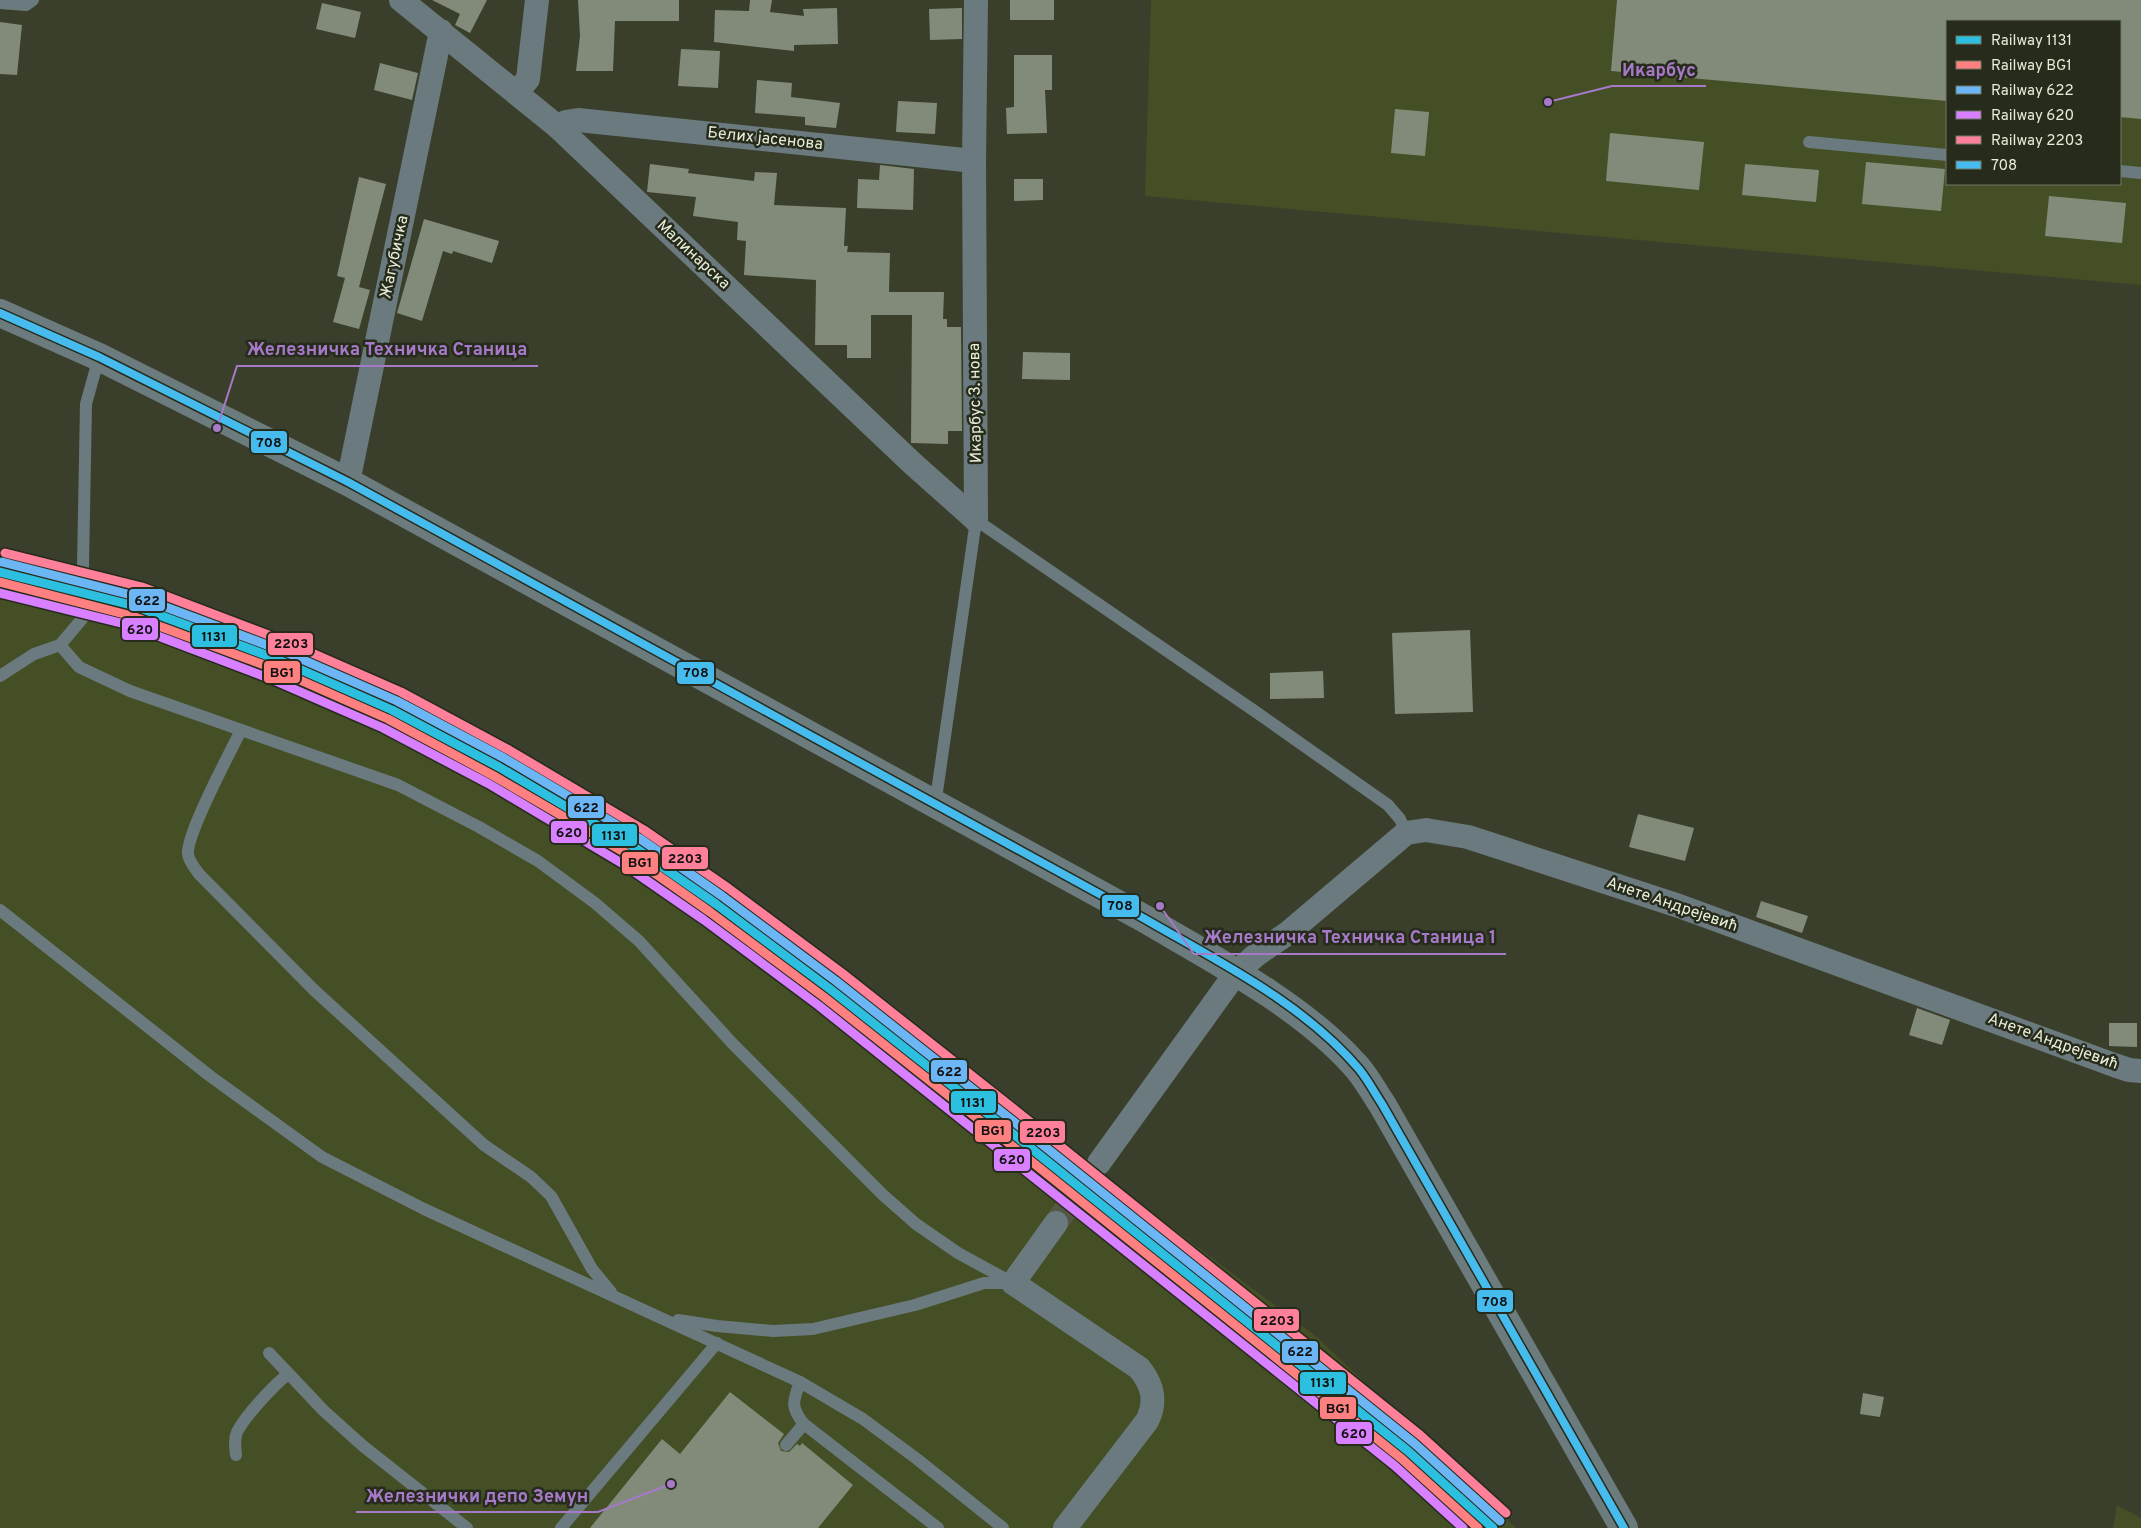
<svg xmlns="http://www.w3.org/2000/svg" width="2141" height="1528" viewBox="0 0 2141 1528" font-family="Overpass,sans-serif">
	<rect width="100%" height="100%" fill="#393f2a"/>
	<g fill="#444f26" fill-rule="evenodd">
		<path d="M 1151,0 L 2141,0 L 2141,285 L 1145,196 ZM 1947,21 L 2120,21 L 2120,184 L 1947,184 Z"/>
		<path d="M 0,555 L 166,603 L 353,675 L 744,904 L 1318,1338 L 1516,1528 L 0,1528 Z"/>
		<path d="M 2117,1505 L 2141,1518 L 2141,1528 L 2113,1528 Z"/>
	</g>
	<g fill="#828b7a">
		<path d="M 432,0 L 487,0 L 470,33 L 455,25 L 460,14 Z"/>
		<path d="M 578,0 L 679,0 L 679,21 L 615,21 L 613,71 L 576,71 L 580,36 Z"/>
		<path d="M 750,0 L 772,0 L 770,12 L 804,16 L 803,9 L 837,8 L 838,44 L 794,45 L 794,51 L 714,42 L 715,10 L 749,11 Z"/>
		<rect x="1010" y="0" width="44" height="20"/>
		<path d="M 1617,0 L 2141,0 L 2141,119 L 2120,117 L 2120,21 L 1947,21 L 1947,101 L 1611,71 Z"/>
		<path d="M 322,3 L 361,12 L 355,38 L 316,29 Z"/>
		<path d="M 962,8 L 962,39 L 930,40 L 929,9 Z"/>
		<path d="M 0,22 L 22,25 L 17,75 L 0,74 Z"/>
		<path d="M 681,49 L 720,51 L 718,88 L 678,86 Z"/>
		<path d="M 1014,55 L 1052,55 L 1052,90 L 1045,90 L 1047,133 L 1007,134 L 1006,108 L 1014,107 Z"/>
		<path d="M 380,63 L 418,73 L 412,100 L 374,90 Z"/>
		<path d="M 757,80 L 792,83 L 791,97 L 840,103 L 836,128 L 805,125 L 805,117 L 755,113 Z"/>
		<path d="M 898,101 L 937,103 L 935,134 L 896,132 Z"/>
		<path d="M 1395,109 L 1429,112 L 1425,156 L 1391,153 Z"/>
		<path d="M 1610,133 L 1704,142 L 1699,190 L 1606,181 Z"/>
		<path d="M 1866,162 L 1945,169 L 1941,211 L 1862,204 Z"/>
		<path d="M 650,164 L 689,169 L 688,173 L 754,181 L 755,172 L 777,173 L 774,205 L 846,208 L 844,246 L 848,246 L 847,252 L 890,253 L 889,292 L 944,292 L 943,319 L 947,319 L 947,327 L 961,327 L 962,431 L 948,431 L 948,444 L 911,443 L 912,315 L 871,315 L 871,358 L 847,358 L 847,345 L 815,345 L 816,280 L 744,275 L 746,241 L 737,240 L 738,222 L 693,216 L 696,197 L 647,192 Z"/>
		<path d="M 1745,164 L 1819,170 L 1816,202 L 1742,195 Z"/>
		<path d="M 880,165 L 914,169 L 913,210 L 857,208 L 858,179 L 879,180 Z"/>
		<path d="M 359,177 L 386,184 L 359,287 L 370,290 L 359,329 L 333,322 L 345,278 L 337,276 Z"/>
		<path d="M 1014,179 L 1043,179 L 1043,200 L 1014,201 Z"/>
		<path d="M 2049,196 L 2126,203 L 2122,243 L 2045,236 Z"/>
		<path d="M 424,219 L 499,241 L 492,263 L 453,251 L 452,254 L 443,251 L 422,321 L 397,313 Z"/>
		<path d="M 1023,352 L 1070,353 L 1070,380 L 1022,379 Z"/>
		<path d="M 1470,630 L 1473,712 L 1395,714 L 1392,633 Z"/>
		<path d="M 1323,671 L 1324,698 L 1270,699 L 1270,673 Z"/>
		<path d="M 1638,814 L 1694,828 L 1685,861 L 1629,847 Z"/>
		<path d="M 1761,901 L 1808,916 L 1802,933 L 1756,917 Z"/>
		<path d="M 1917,1008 L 1950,1020 L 1942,1045 L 1909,1035 Z"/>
		<path d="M 2109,1023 L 2137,1023 L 2137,1047 L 2109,1046 Z"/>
		<path d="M 730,1392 L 784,1434 L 778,1443 L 781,1451 L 789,1452 L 797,1444 L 800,1446 L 802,1443 L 853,1485 L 818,1528 L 590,1528 L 662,1439 L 680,1454 Z"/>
		<path d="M 1863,1393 L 1884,1397 L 1880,1417 L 1860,1414 Z"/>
	</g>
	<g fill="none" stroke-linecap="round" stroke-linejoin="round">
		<path stroke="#535944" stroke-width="24" stroke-dasharray="24 12" stroke-linecap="butt" d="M 1056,1223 L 1099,1163"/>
		<g stroke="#6b7a7e" stroke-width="12">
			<path d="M 0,3 L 26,5 L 33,0"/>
			<path d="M 1809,142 L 1947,155"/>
			<path d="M 2120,171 L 2141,173"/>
			<path d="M 60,645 L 79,667 L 130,691 L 398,785 L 479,827 L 538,861 L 595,903 L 639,941 L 732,1043 L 882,1194 L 916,1224 L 958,1253 L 1013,1283"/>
			<path d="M 0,676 L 34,654 L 60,645 L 82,619 L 86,404 L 99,357"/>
			<path d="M 241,730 C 230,753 186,834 188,854 C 189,862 195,868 199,874 L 314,990 L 484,1145 L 531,1177 L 551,1196 L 592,1269 L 611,1292"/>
			<path d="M 932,803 L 937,792 L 939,778 L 976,520 L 1256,712 L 1388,805 L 1400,819 L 1406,833"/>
			<path d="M 0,910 L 210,1076 L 322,1157 L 424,1209 L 800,1382 L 863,1419 L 917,1459 L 1003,1528"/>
			<path d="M 678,1320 L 717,1326 L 773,1331 L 813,1329 L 915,1305 L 984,1283 L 1011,1283"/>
			<path d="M 269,1353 L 324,1411 L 363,1446 L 467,1528"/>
			<path d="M 800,1382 C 793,1401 790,1407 804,1424 L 938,1528"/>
			<path d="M 786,1445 L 804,1424"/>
			<path d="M 236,1455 C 235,1447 234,1439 237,1432 C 246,1415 273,1386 288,1374"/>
			<path d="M 561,1528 L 717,1343"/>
		</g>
		<g stroke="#6b7a7e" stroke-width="24">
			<path d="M 401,0 L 558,127 L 912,463 L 976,520"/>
			<path d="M 517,92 L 528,79 L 537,0"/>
			<path d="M 558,127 L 566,122 L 578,120 L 974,161"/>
			<path d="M 348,482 L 441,31"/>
			<path d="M 976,520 L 974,161 L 976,0"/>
			<path d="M 1099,1163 L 1236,973 L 1256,955 L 1288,933 L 1406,833 L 1426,830 L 1468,837 L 1679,906 L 2114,1065 L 2129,1070 L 2141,1071"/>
			<path d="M 1056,1223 L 1013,1283 L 1139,1368 C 1153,1385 1157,1401 1147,1421 L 1065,1528"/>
		</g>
		<path stroke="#6c7b7e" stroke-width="28" d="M 0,313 L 99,357 L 348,482 L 1145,919 C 1213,959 1301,1005 1354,1064 C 1365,1075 1373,1091 1382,1104 L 1624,1528"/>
		<g stroke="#262b1b" stroke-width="11">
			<path id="bus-1" d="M 0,313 L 99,357 L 348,482 L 1145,919 C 1219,962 1303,1003 1359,1069 C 1368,1080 1374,1092 1382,1104 L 1624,1528"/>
		</g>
		<use href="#bus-1" stroke="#46bbee" stroke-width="8"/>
		<g stroke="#262b1b" stroke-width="12">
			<path id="rail-1" d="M 0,572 L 135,606 L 279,660 L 392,710 L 499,767 L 634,847 L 716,904 L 830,989 L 1017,1137 L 1408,1451 L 1493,1528"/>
		</g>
		<g stroke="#262b1b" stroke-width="12">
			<path id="rail-2" d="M 0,582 L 132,616 L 275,669 L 388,719 L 494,776 L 629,855 L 710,912 L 824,997 L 1011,1145 L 1402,1459 L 1478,1528"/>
		</g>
		<g stroke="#262b1b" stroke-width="12">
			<path id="rail-3" d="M 2,562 L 139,597 L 283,651 L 397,701 L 504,758 L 639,838 L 722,896 L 836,981 L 1023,1129 L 1414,1443 L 1500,1521"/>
		</g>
		<g stroke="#262b1b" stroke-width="12">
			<path id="rail-4" d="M 0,593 L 129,625 L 271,679 L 383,728 L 489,784 L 623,864 L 704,920 L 818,1005 L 1395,1466 L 1463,1528"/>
		</g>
		<g stroke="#262b1b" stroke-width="12">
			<path id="rail-5" d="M 5,553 L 142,587 L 287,642 L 401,692 L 509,750 L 644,830 L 728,888 L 842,973 L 1029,1121 L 1420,1435 L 1506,1513"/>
		</g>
		<use href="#rail-1" stroke="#2dbfdf" stroke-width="9"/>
		<use href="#rail-2" stroke="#ff8080" stroke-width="9"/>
		<use href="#rail-3" stroke="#6db6f5" stroke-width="9"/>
		<use href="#rail-4" stroke="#d880ff" stroke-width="9"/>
		<use href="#rail-5" stroke="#ff8098" stroke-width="9"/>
	</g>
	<g text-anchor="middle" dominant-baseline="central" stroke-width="5" stroke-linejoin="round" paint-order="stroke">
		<g font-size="16" fill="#e7eed8" stroke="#262b1b">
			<text transform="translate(765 139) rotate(6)">Белих јасенова</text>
			<text transform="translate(693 255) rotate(43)">Малинарска</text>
			<text transform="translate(395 257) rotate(-78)">Жагубичка</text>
			<text transform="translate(976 403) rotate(-91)">Икарбус 3. нова</text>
			<text transform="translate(1672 905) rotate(19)">Анете Андрејевић</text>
			<text transform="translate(2053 1042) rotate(20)">Анете Андрејевић</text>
		</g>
	</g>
	<path fill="none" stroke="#a67ac9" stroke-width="2" d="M1548 102L1612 86H1706M217 428L237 366H538M1160 906L1194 954H1506M671 1484L598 1512H356"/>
	<g fill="#a67ac9" stroke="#262b1b" stroke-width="2">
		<circle cx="1548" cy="102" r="5"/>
		<circle cx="217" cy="428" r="5"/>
		<circle cx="1160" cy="906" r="5"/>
		<circle cx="671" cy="1484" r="5"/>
	</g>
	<g font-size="18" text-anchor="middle" font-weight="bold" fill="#a67ac9" stroke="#262b1b" stroke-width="5" stroke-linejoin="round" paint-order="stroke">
		<text x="1659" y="76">Икарбус</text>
		<text x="387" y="355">Железничка Техничка Станица</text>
		<text x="1350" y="943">Железничка Техничка Станица 1</text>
		<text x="477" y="1502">Железнички депо Земун</text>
	</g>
	<g stroke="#262b1b" stroke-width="2">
		<rect x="250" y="430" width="38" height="24" rx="5" fill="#46bbee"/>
		<rect x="128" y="588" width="38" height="24" rx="5" fill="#6db6f5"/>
		<rect x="121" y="617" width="38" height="24" rx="5" fill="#d880ff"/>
		<rect x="191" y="624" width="47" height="24" rx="5" fill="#2dbfdf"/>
		<rect x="267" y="632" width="47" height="24" rx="5" fill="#ff8098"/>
		<rect x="263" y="660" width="38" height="24" rx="5" fill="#ff8080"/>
		<rect x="676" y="661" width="39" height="24" rx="5" fill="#46bbee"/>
		<rect x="567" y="795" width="38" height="24" rx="5" fill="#6db6f5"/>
		<rect x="550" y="820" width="38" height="24" rx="5" fill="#d880ff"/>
		<rect x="591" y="823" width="47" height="24" rx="5" fill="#2dbfdf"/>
		<rect x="661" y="846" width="48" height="24" rx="5" fill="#ff8098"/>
		<rect x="621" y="851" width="38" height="24" rx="5" fill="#ff8080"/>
		<rect x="1101" y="894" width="39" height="24" rx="5" fill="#46bbee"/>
		<rect x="930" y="1059" width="38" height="24" rx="5" fill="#6db6f5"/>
		<rect x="950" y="1090" width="47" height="24" rx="5" fill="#2dbfdf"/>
		<rect x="974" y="1119" width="38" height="24" rx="5" fill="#ff8080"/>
		<rect x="1019" y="1120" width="47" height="24" rx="5" fill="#ff8098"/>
		<rect x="993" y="1148" width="38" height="24" rx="5" fill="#d880ff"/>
		<rect x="1476" y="1289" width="38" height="24" rx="5" fill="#46bbee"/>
		<rect x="1253" y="1308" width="47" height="24" rx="5" fill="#ff8098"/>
		<rect x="1281" y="1340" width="38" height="24" rx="5" fill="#6db6f5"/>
		<rect x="1299" y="1371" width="48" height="24" rx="5" fill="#2dbfdf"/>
		<rect x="1319" y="1396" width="38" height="24" rx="5" fill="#ff8080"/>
		<rect x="1335" y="1421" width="38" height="24" rx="5" fill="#d880ff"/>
	</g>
	<g font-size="14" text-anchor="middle" font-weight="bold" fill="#111">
		<text x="269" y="447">708</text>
		<text x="147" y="605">622</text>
		<text x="140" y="634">620</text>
		<text x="214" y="641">1131</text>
		<text x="291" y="648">2203</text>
		<text x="282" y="677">BG1</text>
		<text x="696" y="677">708</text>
		<text x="586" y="812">622</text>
		<text x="569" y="837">620</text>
		<text x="614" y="840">1131</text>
		<text x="685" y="863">2203</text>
		<text x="640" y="867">BG1</text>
		<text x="1120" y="910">708</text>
		<text x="949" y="1076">622</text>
		<text x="973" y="1107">1131</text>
		<text x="993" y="1135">BG1</text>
		<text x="1043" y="1137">2203</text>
		<text x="1012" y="1164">620</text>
		<text x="1495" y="1306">708</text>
		<text x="1277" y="1325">2203</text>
		<text x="1300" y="1356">622</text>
		<text x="1323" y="1387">1131</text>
		<text x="1338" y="1413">BG1</text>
		<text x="1354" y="1438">620</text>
	</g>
	<rect x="1946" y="20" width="175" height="165" fill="#262b1b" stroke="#737967"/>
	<rect x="1956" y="36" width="25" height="8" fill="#2dbfdf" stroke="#737967"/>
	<text x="1991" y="45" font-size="15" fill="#e7eed8">Railway 1131</text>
	<rect x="1956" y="61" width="25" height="8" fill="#ff8080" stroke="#737967"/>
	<text x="1991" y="70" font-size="15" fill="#e7eed8">Railway BG1</text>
	<rect x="1956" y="86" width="25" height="8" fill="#6db6f5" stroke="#737967"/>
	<text x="1991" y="95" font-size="15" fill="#e7eed8">Railway 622</text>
	<rect x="1956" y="111" width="25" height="8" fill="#d880ff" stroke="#737967"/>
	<text x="1991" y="120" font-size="15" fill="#e7eed8">Railway 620</text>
	<rect x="1956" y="136" width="25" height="8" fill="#ff8098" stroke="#737967"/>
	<text x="1991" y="145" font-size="15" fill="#e7eed8">Railway 2203</text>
	<rect x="1956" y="161" width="25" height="8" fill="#46bbee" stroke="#737967"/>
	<text x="1991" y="170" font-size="15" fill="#e7eed8">708</text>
</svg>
